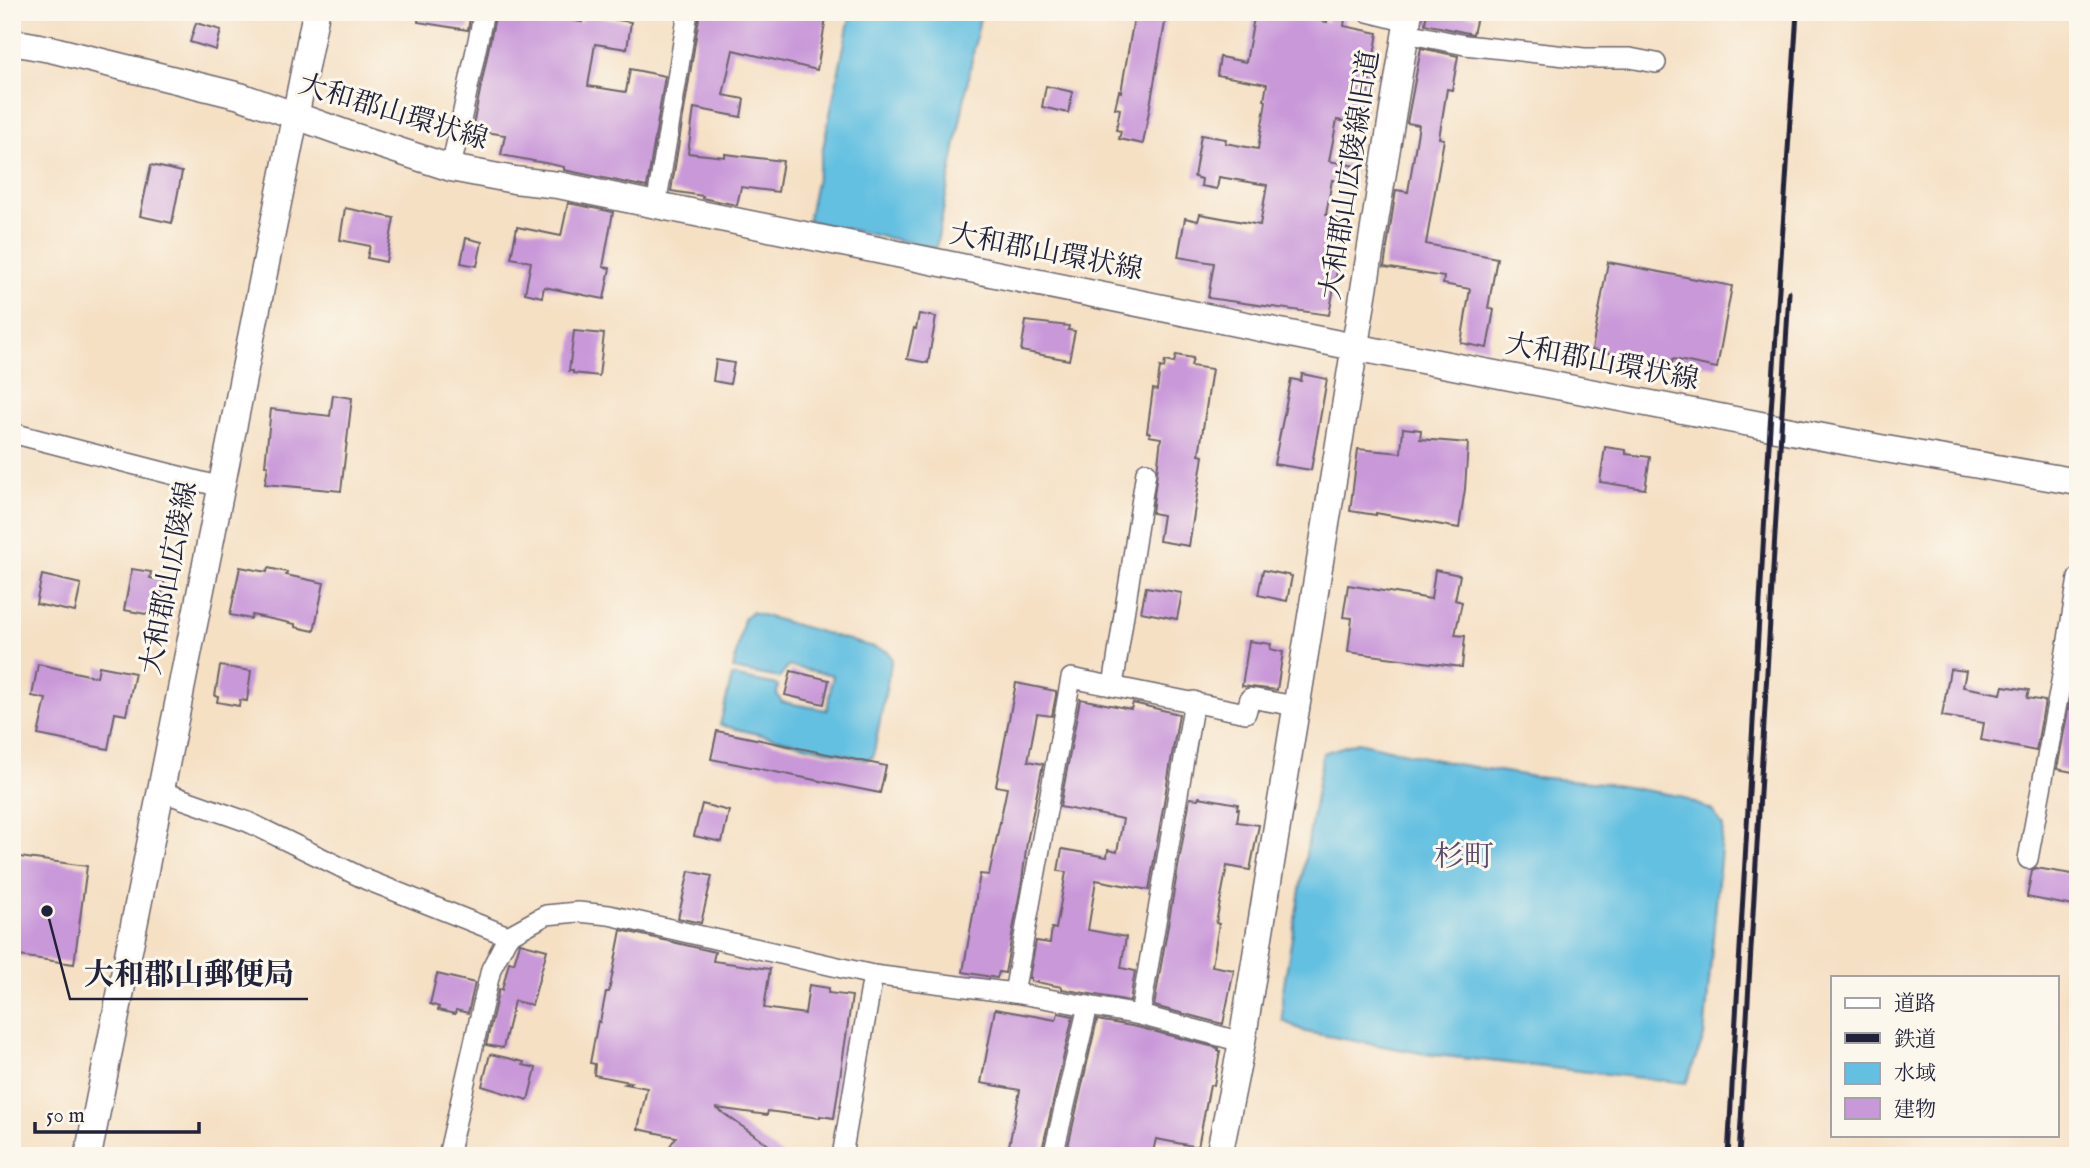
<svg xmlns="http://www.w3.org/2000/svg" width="2090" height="1168" viewBox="0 0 2090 1168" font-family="'IM FELL English','Noto Serif JP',serif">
	<rect width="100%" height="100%" fill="#fbf7ec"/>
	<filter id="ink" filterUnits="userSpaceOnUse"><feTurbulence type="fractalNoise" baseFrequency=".0143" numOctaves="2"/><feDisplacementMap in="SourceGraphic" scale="14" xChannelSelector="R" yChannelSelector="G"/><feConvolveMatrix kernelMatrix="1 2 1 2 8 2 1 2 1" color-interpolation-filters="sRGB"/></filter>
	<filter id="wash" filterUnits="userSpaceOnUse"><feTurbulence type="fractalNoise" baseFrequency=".00686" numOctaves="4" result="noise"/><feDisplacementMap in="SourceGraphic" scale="28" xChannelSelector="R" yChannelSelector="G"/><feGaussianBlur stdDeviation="1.57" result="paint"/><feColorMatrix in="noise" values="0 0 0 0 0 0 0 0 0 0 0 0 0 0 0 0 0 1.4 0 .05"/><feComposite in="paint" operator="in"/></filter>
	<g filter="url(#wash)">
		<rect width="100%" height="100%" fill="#f5e0c4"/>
		<g fill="#63c0e1" stroke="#42718e" stroke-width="2">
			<path d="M 851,12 L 981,12 L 936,248 L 808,221 Z"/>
			<path d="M 751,612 L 887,651 L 892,658 L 873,757 L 866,760 L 720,725 L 732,676 L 778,685 L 777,694 L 782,702 L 827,710 L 833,675 L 789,666 L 779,678 L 733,669 L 744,618 Z"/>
			<path d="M 1358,742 L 1456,764 L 1535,777 L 1602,783 L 1679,796 L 1713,811 L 1723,827 L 1704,1037 L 1686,1083 L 1426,1054 L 1306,1032 L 1283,1021 L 1282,996 L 1323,753 Z"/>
		</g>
		<g id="blocks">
			<g fill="#c998d9">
				<path d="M 419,12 L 471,12 L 468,30 L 418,22 Z"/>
				<path d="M 496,12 L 541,12 L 540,15 L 582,22 L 584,15 L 631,22 L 627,49 L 595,44 L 588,86 L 626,92 L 630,69 L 665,76 L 647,187 L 564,170 L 564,167 L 550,164 L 501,155 L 505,135 L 472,130 Z"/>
				<path d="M 700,12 L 827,12 L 817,70 L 733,50 L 723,95 L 744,99 L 741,117 L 694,108 L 688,153 L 725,157 L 725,154 L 783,161 L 778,192 L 741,187 L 737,205 L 702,198 L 703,196 L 671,191 Z"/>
				<path d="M 1135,12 L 1167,12 L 1143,144 L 1119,139 L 1121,131 L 1116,130 L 1120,109 L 1115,108 L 1119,91 L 1121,92 Z"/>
				<path d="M 1255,12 L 1279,12 L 1327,22 L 1328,16 L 1345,19 L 1344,26 L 1378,33 L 1362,125 L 1337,120 L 1329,161 L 1355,166 L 1352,183 L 1332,180 L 1326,215 L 1336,217 L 1335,222 L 1338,222 L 1337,230 L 1340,230 L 1339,236 L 1343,237 L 1329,315 L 1208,298 L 1214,263 L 1178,257 L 1185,218 L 1198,221 L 1200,214 L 1260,225 L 1267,185 L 1219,177 L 1217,189 L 1201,186 L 1202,179 L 1194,177 L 1201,135 L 1226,139 L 1225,143 L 1258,149 L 1266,101 L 1264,100 L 1267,84 L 1217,75 L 1220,57 L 1246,62 Z"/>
				<path d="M 1427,12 L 1451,12 L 1477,17 L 1473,34 L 1425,24 Z"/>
				<path d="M 196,23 L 221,30 L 216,50 L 190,42 Z"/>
				<path d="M 1421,48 L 1458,56 L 1452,90 L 1447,89 L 1439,138 L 1444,139 L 1426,244 L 1497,258 L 1488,308 L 1494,310 L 1487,348 L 1461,343 L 1470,289 L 1443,284 L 1444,277 L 1384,267 L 1396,190 L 1408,192 L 1419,125 L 1407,123 Z"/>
				<path d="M 1046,86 L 1073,92 L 1068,113 L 1042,107 Z"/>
				<path d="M 151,165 L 182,172 L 172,223 L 140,216 Z"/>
				<path d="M 568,203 L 613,212 L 603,267 L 610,268 L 604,299 L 544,287 L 542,297 L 525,293 L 531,262 L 511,258 L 517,227 L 561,236 Z"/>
				<path d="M 345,208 L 394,218 L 386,262 L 367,258 L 370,246 L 340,240 Z"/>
				<path d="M 466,238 L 482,242 L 477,266 L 461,263 Z"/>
				<path d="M 1608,262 L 1732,286 L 1717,368 L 1673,359 L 1672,364 L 1592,350 Z"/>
				<path d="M 919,314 L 936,317 L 928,363 L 907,359 L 914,328 L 916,329 Z"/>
				<path d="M 1026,321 L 1069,326 L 1068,330 L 1075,331 L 1069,360 L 1021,351 Z"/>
				<path d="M 574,331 L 604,334 L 599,376 L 573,373 L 573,371 L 569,371 Z"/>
				<path d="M 1176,355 L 1193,358 L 1191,366 L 1212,369 L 1199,455 L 1203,456 L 1189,546 L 1159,541 L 1163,515 L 1152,513 L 1161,438 L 1149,436 L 1150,433 L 1147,432 L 1153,389 L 1157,390 L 1160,367 L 1164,368 L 1165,361 L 1174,363 Z"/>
				<path d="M 716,360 L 734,363 L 730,384 L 713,381 Z"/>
				<path d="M 1302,374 L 1327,379 L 1311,470 L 1274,464 L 1291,379 L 1301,381 Z"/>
				<path d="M 333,395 L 352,398 L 341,491 L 265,484 L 268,466 L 265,465 L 271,409 L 330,416 Z"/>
				<path d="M 1403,428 L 1421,430 L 1420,439 L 1468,443 L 1465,489 L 1459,528 L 1376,513 L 1376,515 L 1350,511 L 1358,449 L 1401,453 Z"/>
				<path d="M 1605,447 L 1626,450 L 1626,454 L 1650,457 L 1645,489 L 1600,482 Z"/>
				<path d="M 240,567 L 267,572 L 268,568 L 287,572 L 286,575 L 324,583 L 314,631 L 295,627 L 295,624 L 252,615 L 251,619 L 230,615 Z"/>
				<path d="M 132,569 L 151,572 L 150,578 L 164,581 L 157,616 L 124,610 Z"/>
				<path d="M 1263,570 L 1292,576 L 1287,601 L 1258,595 Z"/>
				<path d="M 1435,570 L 1460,575 L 1455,600 L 1462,602 L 1455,635 L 1465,636 L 1462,667 L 1348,652 L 1352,618 L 1343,617 L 1348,585 L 1431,599 Z"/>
				<path d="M 42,575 L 81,584 L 75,612 L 36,604 Z"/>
				<path d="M 1146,587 L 1182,593 L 1177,619 L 1141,612 Z"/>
				<path d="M 1249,641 L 1271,644 L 1270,649 L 1283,652 L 1277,690 L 1242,686 Z"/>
				<path d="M 38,664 L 97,677 L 99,666 L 135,673 L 126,715 L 115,713 L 108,749 L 38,735 L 46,699 L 32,696 Z"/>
				<path d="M 220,666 L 251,671 L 247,701 L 240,700 L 239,706 L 217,702 L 218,697 L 215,696 Z"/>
				<path d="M 1950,669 L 1966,671 L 1963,687 L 2001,694 L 2003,686 L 2029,690 L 2027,698 L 2045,701 L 2036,751 L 1981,740 L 1984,723 L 1942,716 Z"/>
				<path d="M 791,671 L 829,680 L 824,704 L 785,695 Z"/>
				<path d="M 2075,672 L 2078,672 L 2078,773 L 2057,769 Z"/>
				<path d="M 1016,683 L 1056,691 L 1056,695 L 1052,716 L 1037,714 L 1028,761 L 1043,764 L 1027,842 L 1022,881 L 1005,973 L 999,972 L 997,978 L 963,972 L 980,874 L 989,875 L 1007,788 L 996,786 Z"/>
				<path d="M 1080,699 L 1131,709 L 1133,703 L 1179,714 L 1149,890 L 1096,880 L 1088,930 L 1126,937 L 1121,968 L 1135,971 L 1130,1001 L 1062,989 L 1062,987 L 1031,981 L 1031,978 L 1029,978 L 1036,941 L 1050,943 L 1052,928 L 1056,929 L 1066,872 L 1058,871 L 1062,849 L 1107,857 L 1108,850 L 1117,852 L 1123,819 L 1060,807 Z"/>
				<path d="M 717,731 L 886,766 L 880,793 L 711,759 Z"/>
				<path d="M 1199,797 L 1238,804 L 1237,809 L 1239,809 L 1237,822 L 1259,825 L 1250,870 L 1227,866 L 1216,923 L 1219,924 L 1212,966 L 1234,970 L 1223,1024 L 1154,1006 L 1190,798 L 1198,799 Z"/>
				<path d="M 702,804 L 729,811 L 722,842 L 694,836 Z"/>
				<path d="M 12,856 L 87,866 L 74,964 L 12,955 Z"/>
				<path d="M 2036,868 L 2078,875 L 2078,907 L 2027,897 L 2032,870 Z"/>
				<path d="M 689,871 L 712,876 L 701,923 L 678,918 Z"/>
				<path d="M 621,930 L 715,952 L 713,961 L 770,969 L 764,1008 L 805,1014 L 809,985 L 829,988 L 828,993 L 852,996 L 834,1118 L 820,1116 L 820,1118 L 768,1111 L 767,1115 L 716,1108 L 784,1156 L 663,1156 L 676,1137 L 638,1129 L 647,1088 L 625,1084 L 630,1082 L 594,1075 L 595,1064 L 590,1063 L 598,1021 L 600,1022 L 606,992 L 609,992 Z"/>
				<path d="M 520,943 L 547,950 L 532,1005 L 514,1001 L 503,1048 L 486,1045 L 499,989 L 502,990 L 509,962 L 514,963 Z"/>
				<path d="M 437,974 L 475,983 L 468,1013 L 456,1010 L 455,1014 L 438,1010 L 439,1007 L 430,1004 Z"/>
				<path d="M 995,1009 L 1056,1020 L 1058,1013 L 1073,1016 L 1042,1150 L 1038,1149 L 1036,1156 L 1007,1156 L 1020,1090 L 981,1083 Z"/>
				<path d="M 1097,1020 L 1137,1027 L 1218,1048 L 1218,1051 L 1220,1051 L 1214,1085 L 1210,1085 L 1198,1147 L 1156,1139 L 1152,1156 L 1066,1155 Z"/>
				<path d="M 490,1054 L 524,1062 L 523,1065 L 536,1068 L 528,1100 L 482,1086 Z"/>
			</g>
		</g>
	</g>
	<g filter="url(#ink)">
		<use href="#blocks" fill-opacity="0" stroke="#6c646b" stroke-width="2"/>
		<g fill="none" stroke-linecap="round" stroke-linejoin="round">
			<g stroke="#6c646b" stroke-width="22">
				<g id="street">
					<path d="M 1368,12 L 1408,22"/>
					<path d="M 1406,33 L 1465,45 L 1584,58 L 1630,58 L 1656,63"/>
					<path d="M 451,168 L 484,12"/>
					<path d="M 656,206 L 688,12"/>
					<path d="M 12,433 L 221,487"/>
					<path d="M 1113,686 L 1146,472"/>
					<path d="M 160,791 L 248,822 L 367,880 L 508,936"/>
					<path d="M 2028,859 L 2061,682 L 2078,578"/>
					<path d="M 1014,993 L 1071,678 L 1246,713 L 1250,698 L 1296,706"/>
					<path d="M 1140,1015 L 1194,701"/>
					<path d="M 448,1156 L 491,969 L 508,936 L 546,915 L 578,912 L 609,915 L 873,975 L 1014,993 L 1140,1015 L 1242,1042"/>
					<path d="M 842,1156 L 873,975"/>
					<path d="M 1053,1156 L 1088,1006"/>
				</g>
			</g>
			<g stroke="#6c646b" stroke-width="29">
				<g id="secondary">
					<path d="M 12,42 L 50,49 L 240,96 L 347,134 L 451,168 L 514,180 L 558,185 L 1354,347 L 1880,448 L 2078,482"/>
					<path d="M 88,1156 L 316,12"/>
					<path d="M 1219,1156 L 1242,1042 L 1409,12"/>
				</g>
			</g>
			<use href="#street" stroke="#fff" stroke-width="19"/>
			<use href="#secondary" stroke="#fff" stroke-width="26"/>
			<g stroke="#22223b" stroke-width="5">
				<path d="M 1728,1156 L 1770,427 L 1797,12"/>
				<path d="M 1739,1156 L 1789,292"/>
			</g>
		</g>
	</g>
	<g text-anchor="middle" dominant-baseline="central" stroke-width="6" stroke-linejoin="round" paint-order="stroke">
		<g font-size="28" fill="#22223b" stroke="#fbf7ec">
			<text transform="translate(393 113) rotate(17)">大和郡山環状線</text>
			<text transform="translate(1351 175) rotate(-81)">大和郡山広陵線旧道</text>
			<text transform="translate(1046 253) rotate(11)">大和郡山環状線</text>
			<text transform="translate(1602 363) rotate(11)">大和郡山環状線</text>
			<text transform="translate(170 578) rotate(-79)">大和郡山広陵線</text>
		</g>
		<g font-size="30" fill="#5c4b72" stroke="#fbf7ec">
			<text x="1464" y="858">杉町</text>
		</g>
	</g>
	<path fill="none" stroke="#22223b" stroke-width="2.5" d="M47 911L70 999H308"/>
	<circle fill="#22223b" stroke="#fbf7ec" stroke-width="2.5" cx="47" cy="911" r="7"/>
	<g font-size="30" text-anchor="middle" font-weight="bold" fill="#22223b" stroke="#fbf7ec" stroke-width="6" stroke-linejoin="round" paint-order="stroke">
		<text x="189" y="984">大和郡山郵便局</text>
	</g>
	<rect width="2090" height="1168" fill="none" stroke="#fbf7ec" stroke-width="42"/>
	<rect x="1831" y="976" width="228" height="161" fill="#fbf7ec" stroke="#a4a2a5" stroke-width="2"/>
	<rect x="1845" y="998" width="35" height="10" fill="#ffffff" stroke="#a4a2a5" stroke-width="2"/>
	<text x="1894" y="1010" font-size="21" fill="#22223b">道路</text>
	<rect x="1845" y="1033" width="35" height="10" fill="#22223b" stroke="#a4a2a5" stroke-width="2"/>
	<text x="1894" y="1046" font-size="21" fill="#22223b">鉄道</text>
	<rect x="1845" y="1063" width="35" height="21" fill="#63c0e1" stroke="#a4a2a5" stroke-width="2"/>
	<text x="1894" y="1080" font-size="21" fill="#22223b">水域</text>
	<rect x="1845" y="1098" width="35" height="21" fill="#c998d9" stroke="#a4a2a5" stroke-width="2"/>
	<text x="1894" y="1116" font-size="21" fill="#22223b">建物</text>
	<path d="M35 1122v10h164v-10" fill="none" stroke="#22223b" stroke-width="3.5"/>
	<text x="46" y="1122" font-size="21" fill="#22223b" stroke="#fbf7ec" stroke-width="5" paint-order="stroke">50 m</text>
</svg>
